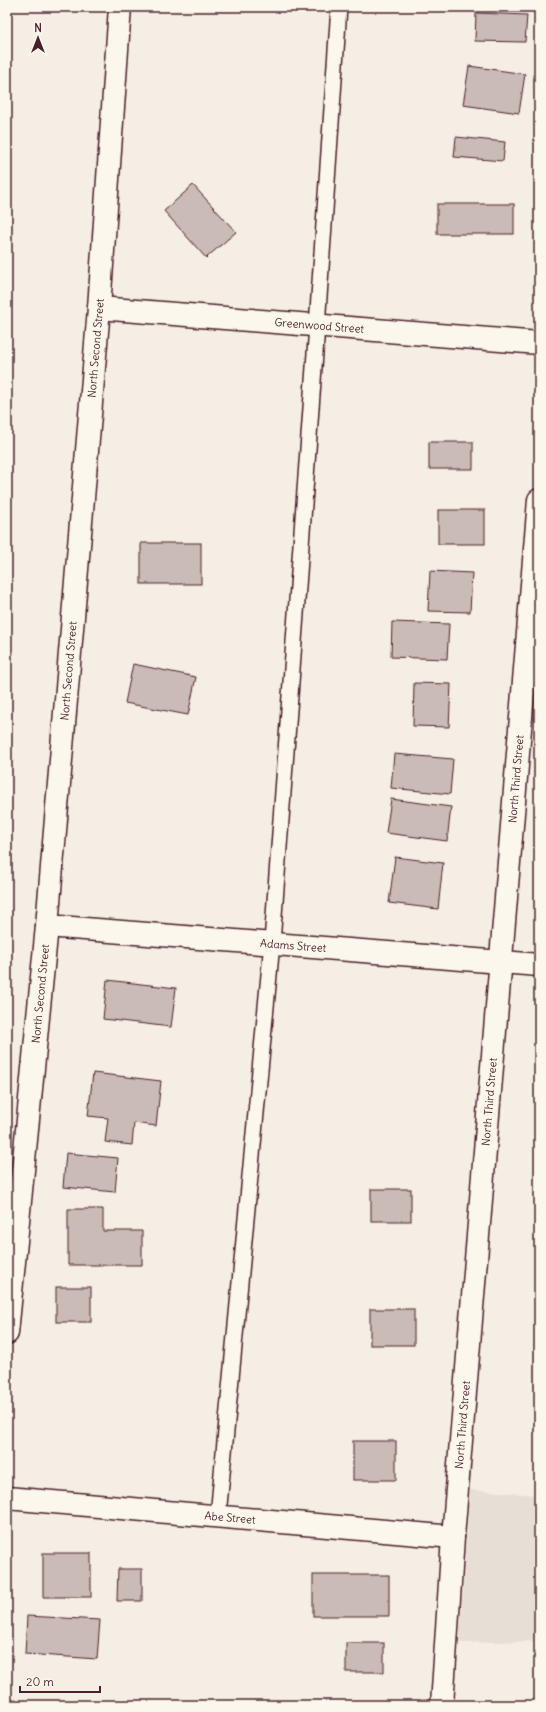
<svg xmlns="http://www.w3.org/2000/svg" width="546" height="1712" viewBox="0 0 546 1712" font-family="Delius,sans-serif">
	<rect width="100%" height="100%" fill="#f4eee4"/>
	<filter id="ink" filterUnits="userSpaceOnUse"><feTurbulence type="fractalNoise" baseFrequency=".025" numOctaves="2"/><feDisplacementMap in="SourceGraphic" scale="8" xChannelSelector="R" yChannelSelector="G"/><feConvolveMatrix kernelMatrix="1 2 1 2 8 2 1 2 1" color-interpolation-filters="sRGB"/></filter>
	<g filter="url(#ink)">
		<path fill="#e7dfd6" d="M 470,1490 L 539,1495 L 539,1641 L 459,1643 Z"/>
		<g fill="#cabbb6" stroke="#4a1f2b">
			<path d="M 476,13 L 527,15 L 525,42 L 475,41 Z"/>
			<path d="M 469,66 L 525,74 L 519,113 L 463,105 Z"/>
			<path d="M 456,137 L 505,142 L 503,161 L 454,157 Z"/>
			<path d="M 193,185 L 236,232 L 206,258 L 164,211 Z"/>
			<rect x="437" y="204" width="77" height="30"/>
			<rect x="429" y="442" width="44" height="27"/>
			<rect x="438" y="510" width="47" height="34"/>
			<rect x="141" y="543" width="60" height="41"/>
			<path d="M 430,571 L 472,573 L 470,612 L 428,611 Z"/>
			<path d="M 392,622 L 449,624 L 447,659 L 391,657 Z"/>
			<path d="M 133,664 L 196,677 L 188,715 L 125,703 Z"/>
			<path d="M 414,683 L 451,684 L 449,727 L 413,726 Z"/>
			<path d="M 394,754 L 453,759 L 450,794 L 391,788 Z"/>
			<path d="M 391,799 L 451,807 L 447,841 L 386,833 Z"/>
			<path d="M 395,857 L 443,863 L 438,909 L 389,903 Z"/>
			<path d="M 107,980 L 176,988 L 171,1027 L 103,1019 Z"/>
			<path d="M 93,1073 L 161,1081 L 156,1126 L 134,1123 L 132,1145 L 105,1142 L 108,1118 L 88,1116 Z"/>
			<path d="M 66,1153 L 118,1158 L 115,1192 L 63,1187 Z"/>
			<rect x="371" y="1189" width="40" height="32"/>
			<path d="M 68,1209 L 103,1209 L 103,1231 L 142,1231 L 142,1265 L 68,1265 Z"/>
			<rect x="538" y="1269" width="1" height="39"/>
			<rect x="56" y="1287" width="35" height="35"/>
			<rect x="370" y="1309" width="44" height="36"/>
			<rect x="353" y="1441" width="43" height="39"/>
			<rect x="43" y="1553" width="48" height="44"/>
			<path d="M 118,1569 L 142,1569 L 142,1601 L 117,1601 Z"/>
			<rect x="313" y="1575" width="76" height="41"/>
			<path d="M 27,1616 L 100,1620 L 97,1659 L 25,1654 Z"/>
			<rect x="346" y="1643" width="38" height="29"/>
		</g>
		<g fill="none" stroke-linecap="round" stroke-linejoin="round">
			<g stroke="#4a1f2b" stroke-width="18">
				<path id="service" d="M 218,1516 L 272,943 L 317,326 L 339,7"/>
			</g>
			<g stroke="#4a1f2b" stroke-width="25">
				<g id="minor">
					<path id="s1" d="M 99,308 L 539,343"/>
					<path id="s2" d="M 47,926 L 539,965"/>
					<path id="s3" d="M 7,1333 L 47,926 L 99,308 L 120,7"/>
					<path id="s4" d="M 7,1498 L 453,1537"/>
					<path id="s5" d="M 442,1705 L 453,1537 L 539,500"/>
				</g>
			</g>
			<use href="#service" stroke="#fbf7ec" stroke-width="15"/>
			<use href="#minor" stroke="#fbf7ec" stroke-width="22"/>
		</g>
	</g>
	<g text-anchor="middle" dominant-baseline="central" stroke-width="3" stroke-linejoin="round" paint-order="stroke">
		<g font-size="11" fill="#4a1f2b" stroke="#fbf7ec">
			<text stroke="none"><textPath href="#s1" startOffset="221">Greenwood Street</textPath></text>
			<text stroke="none"><textPath href="#s3" startOffset="989">North Second Street</textPath></text>
			<text stroke="none"><textPath href="#s3" startOffset="665">North Second Street</textPath></text>
			<text stroke="none"><textPath href="#s5" startOffset="929">North Third Street</textPath></text>
			<text stroke="none"><textPath href="#s2" startOffset="247">Adams Street</textPath></text>
			<text stroke="none"><textPath href="#s3" startOffset="341">North Second Street</textPath></text>
			<text stroke="none"><textPath href="#s5" startOffset="605">North Third Street</textPath></text>
			<text stroke="none"><textPath href="#s5" startOffset="281">North Third Street</textPath></text>
			<text stroke="none"><textPath href="#s4" startOffset="224">Abe Street</textPath></text>
		</g>
	</g>
	<rect width="546" height="1712" fill="none" stroke="#fbf7ec" stroke-width="24"/>
	<rect x="12" y="12" width="522" height="1688" fill="none" stroke="#4a1f2b" stroke-width="1.5" filter="url(#ink)"/>
	<g transform="translate(38 38)" stroke="#fbf7ec" stroke-width="3" paint-order="stroke">
	<path d="M0-3L7 15L0 10L-7 15Z" fill="#4a1f2b"/>
	<text y="-6" font-size="11" font-weight="bold" text-anchor="middle" fill="#4a1f2b">N</text>
	</g>
	<path d="M20 1686v6h80v-6" fill="none" stroke="#4a1f2b" stroke-width="2"/>
	<text x="26" y="1686" font-size="12" fill="#4a1f2b" stroke="#fbf7ec" stroke-width="3" paint-order="stroke">20 m</text>
</svg>
